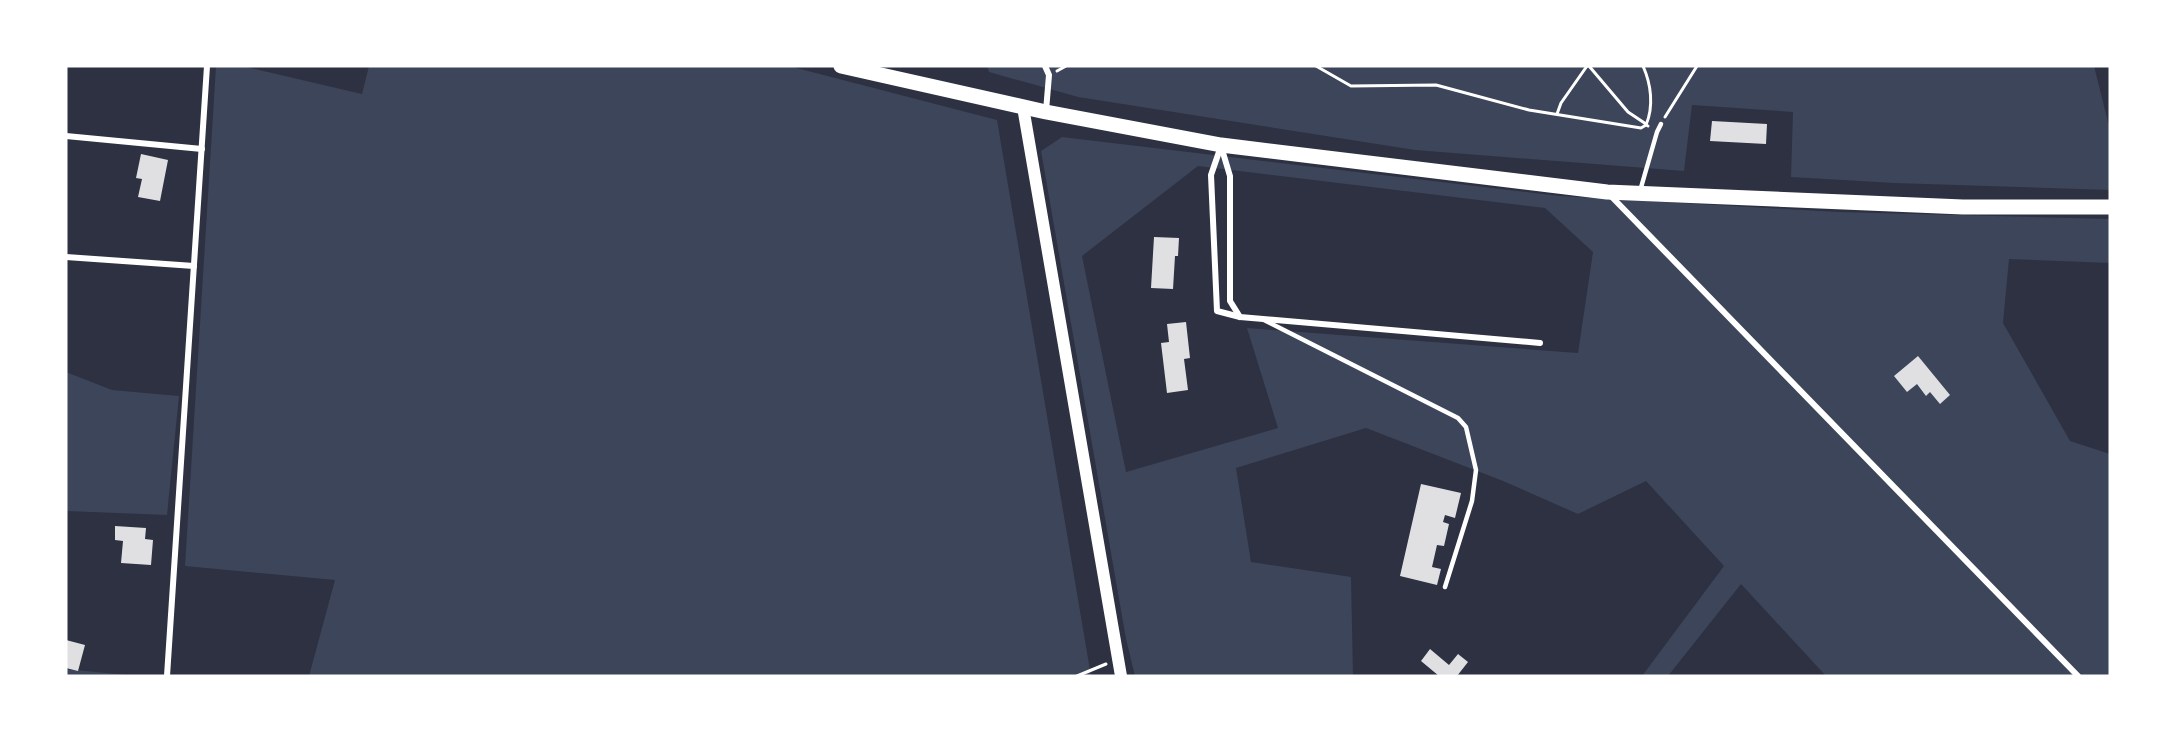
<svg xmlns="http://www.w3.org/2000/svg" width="2176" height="742" viewBox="0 0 2176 742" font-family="'Space Grotesk',sans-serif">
	<rect width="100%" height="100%" fill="#2d3142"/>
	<g fill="#3c4559" fill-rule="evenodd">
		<path d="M 216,66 L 242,66 L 362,94 L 369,66 L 789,66 L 997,120 L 1091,676 L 309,676 L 335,580 L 185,566 Z"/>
		<path d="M 987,66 L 2094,66 L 2110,130 L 2110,190 L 1894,183 L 1791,177 L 1793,112 L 1692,105 L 1684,171 L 1415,150 L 1078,97 L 989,72 Z"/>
		<path d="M 1062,137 L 1560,196 L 1838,212 L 2110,219 L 2110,263 L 2009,259 L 2003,323 L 2070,441 L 2110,454 L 2110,676 L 1826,676 L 1741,584 L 1668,676 L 1642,676 L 1724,566 L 1646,481 L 1578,514 L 1503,481 L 1366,428 L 1236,468 L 1251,562 L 1351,577 L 1353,676 L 1135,676 L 1126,639 L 1041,151 ZM 1198,166 L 1545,208 L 1593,252 L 1578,353 L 1247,328 L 1278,428 L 1126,472 L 1082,256 Z"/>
		<path d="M 66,372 L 112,390 L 179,396 L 167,515 L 66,511 Z"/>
		<path d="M 66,669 L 136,676 L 66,676 Z"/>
	</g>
	<g fill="#e0e0e3">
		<path d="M 1712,121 L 1767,124 L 1766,144 L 1710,141 Z"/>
		<path d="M 141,154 L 168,160 L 160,201 L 138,197 L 142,179 L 136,178 Z"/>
		<path d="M 1154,237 L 1179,238 L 1178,256 L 1175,256 L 1173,289 L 1151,288 Z"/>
		<path d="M 1186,322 L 1190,358 L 1184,359 L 1188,390 L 1167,393 L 1161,343 L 1169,342 L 1167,324 Z"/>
		<path d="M 1918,356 L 1950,395 L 1940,404 L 1930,392 L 1926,396 L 1917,384 L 1907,392 L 1894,376 Z"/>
		<path d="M 1421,484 L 1461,493 L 1455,518 L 1445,515 L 1443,522 L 1449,524 L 1444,546 L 1437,545 L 1432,567 L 1441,569 L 1437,585 L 1400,576 Z"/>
		<path d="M 115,526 L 146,528 L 145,539 L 153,540 L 151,565 L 121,563 L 123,541 L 115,540 Z"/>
		<path d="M 66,640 L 85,645 L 78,671 L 66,668 Z"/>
		<path d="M 1430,649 L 1449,665 L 1458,654 L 1468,662 L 1457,676 L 1439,676 L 1421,661 Z"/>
	</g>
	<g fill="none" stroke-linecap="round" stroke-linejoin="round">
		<g stroke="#fff" stroke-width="3">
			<path d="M 1316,66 L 1351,86 L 1436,85 L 1529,110 L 1641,128 L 1646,125"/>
			<path d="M 1589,66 L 1628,112 L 1646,124"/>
			<path d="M 1643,66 C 1651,84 1654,106 1646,125 L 1648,126"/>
			<path d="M 1057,71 L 1066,66"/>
			<path d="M 1557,114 L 1561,103 L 1587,66"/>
			<path d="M 1665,117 L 1697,66"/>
			<path d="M 1077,676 L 1106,664"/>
		</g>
		<g stroke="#fff" stroke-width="4.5">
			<path d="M 1640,191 L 1657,132 L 1661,124"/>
			<path d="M 1264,320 L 1458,418 L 1466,427 L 1476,470 L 1472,501 L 1445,587"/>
		</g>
		<g stroke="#fff" stroke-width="6">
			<path d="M 1045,66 L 1049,75 L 1046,111"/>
			<path d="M 66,136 L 202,149"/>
			<path d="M 1221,146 L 1211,175 L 1217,311 L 1240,317 L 1540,343"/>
			<path d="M 1221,146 L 1230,176 L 1230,301 L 1240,317"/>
			<path d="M 1609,194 L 2078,676"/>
			<path d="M 66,257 L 194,266"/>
			<path d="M 167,676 L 207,66"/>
		</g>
		<path stroke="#fff" stroke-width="12" d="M 1023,107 L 1121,676"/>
		<path stroke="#fff" stroke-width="15" d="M 841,66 L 1046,112 L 1221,145 L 1607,192 L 1963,207 L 2110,207"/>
	</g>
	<rect width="2176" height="742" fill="none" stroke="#ffffff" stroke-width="135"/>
</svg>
